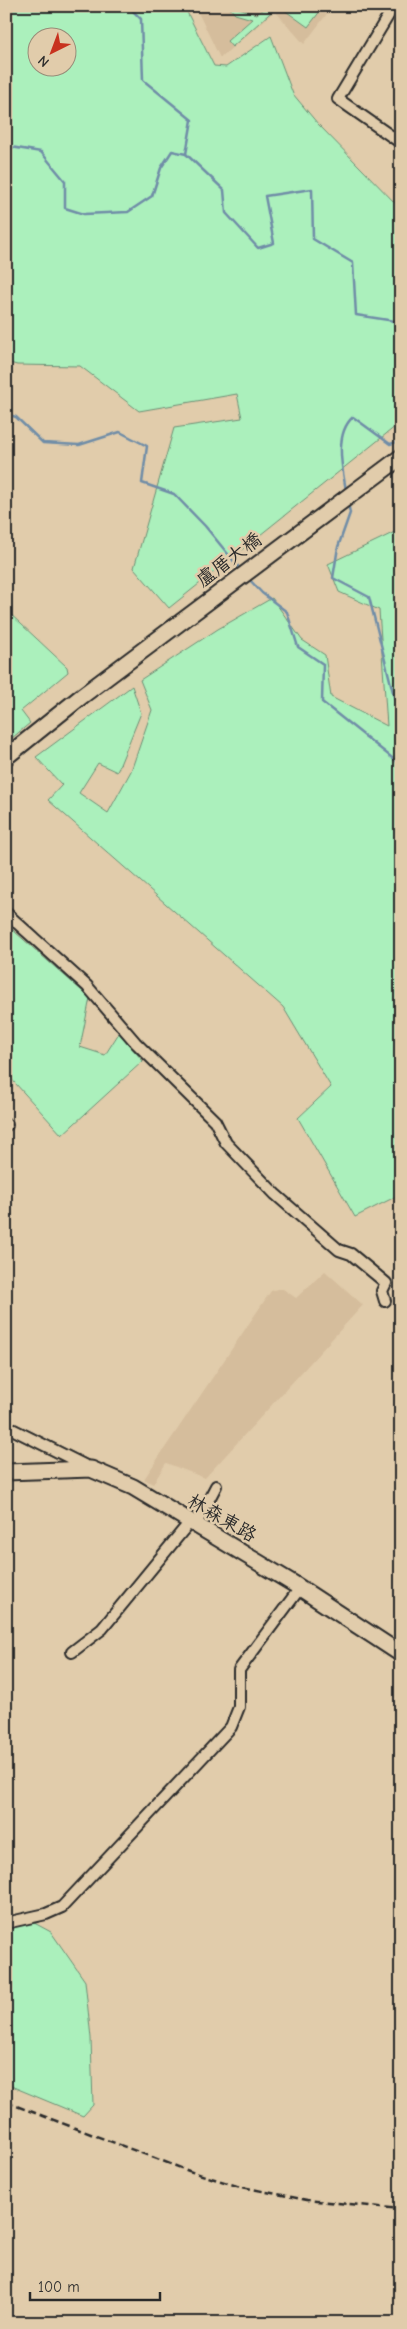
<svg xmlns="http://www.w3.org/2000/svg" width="407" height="2329" viewBox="0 0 407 2329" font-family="'Comic Neue','LXGW WenKai TC',sans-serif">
	<rect width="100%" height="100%" fill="#e1ccab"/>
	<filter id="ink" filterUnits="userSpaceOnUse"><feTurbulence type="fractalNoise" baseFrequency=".02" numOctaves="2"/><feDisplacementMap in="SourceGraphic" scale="10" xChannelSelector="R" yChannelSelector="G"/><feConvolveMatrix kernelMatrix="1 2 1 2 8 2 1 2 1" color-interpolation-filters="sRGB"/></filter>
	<g filter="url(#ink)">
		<g fill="#d5bd9c">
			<path d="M 195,6 L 333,6 L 304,44 L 275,11 L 220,58 Z"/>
			<path d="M 325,1271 L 363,1305 L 205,1478 L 166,1463 L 153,1484 L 144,1479 L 271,1291 L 277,1289 L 283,1289 L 296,1298 Z"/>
		</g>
		<g fill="#abf0bc" stroke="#6b8e74" fill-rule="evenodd">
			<path d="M 6,6 L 184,6 L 214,66 L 226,67 L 271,36 L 293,94 L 318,124 L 401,209 L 401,422 L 169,608 L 134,568 L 174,428 L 242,418 L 237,394 L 139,411 L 80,366 L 17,365 L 6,362 ZM 38,38 L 68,38 L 68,68 L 38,68 Z"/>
			<path d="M 228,6 C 239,6 246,12 257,14 L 266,6 L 278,6 L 232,47 L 227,41 L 252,19 L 235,14 Z"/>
			<path d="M 281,6 L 324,6 L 308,27 L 280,7 Z"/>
			<path d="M 401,529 L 401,1194 L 355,1217 L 298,1118 L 331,1087 L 283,1007 L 48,800 L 62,785 L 36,757 L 132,686 L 141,713 L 117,772 L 98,763 L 79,793 L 108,813 L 131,771 L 152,710 L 140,680 L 218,629 L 272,598 L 302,640 L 325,655 L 331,697 L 387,726 L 379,610 L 339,592 L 328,564 Z"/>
			<path d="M 6,610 L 67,667 L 68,672 L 21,711 L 30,723 L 6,743 Z"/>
			<path d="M 6,924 L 90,998 L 80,1047 L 105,1055 L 119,1033 L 143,1061 L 62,1135 L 6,1073 Z"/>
			<path d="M 25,1918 L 51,1932 L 85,1981 L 91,2038 L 93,2105 L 83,2116 L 6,2084 L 6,1923 Z"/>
		</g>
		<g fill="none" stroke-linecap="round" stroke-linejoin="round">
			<g stroke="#6f8da7" stroke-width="2.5">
				<path d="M 128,6 L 141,19 L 143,80 L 192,120 L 186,154 L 224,190 L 226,213 L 258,248 L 274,243 L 265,196 L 312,189 L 313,239 L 353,263 L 356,315 L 401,322"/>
				<path d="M 6,150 L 11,147 L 41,152 L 65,181 L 65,208 L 84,214 L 128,212 L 152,196 L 161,168 L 172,151 L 186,154"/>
				<path d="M 6,414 L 16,417 L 43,443 L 79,445 L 120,432 L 147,446 L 142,483 L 174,494 L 205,526 L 241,570"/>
				<path d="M 346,490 C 342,468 334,434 353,417 L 390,444 L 401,441"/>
				<path d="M 348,503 L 350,513 L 338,547 L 333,578 L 369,597 L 401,724"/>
				<path d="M 248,578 L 262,593 L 287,612 L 298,647 L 323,664 L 322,702 L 401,765"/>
			</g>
			<g stroke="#2b2b2b" stroke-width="14">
				<g id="street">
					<path d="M 394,6 L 338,99 L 401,143"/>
					<path d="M 6,913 L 87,986 L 136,1043 L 215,1121 L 226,1143 L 275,1194 L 339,1250 L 351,1254 L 386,1283 L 382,1291 L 385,1301"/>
					<path d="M 6,1125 L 7,1125"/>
					<path d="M 6,1426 L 90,1468"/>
					<path d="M 195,1526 L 216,1486"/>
					<path d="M 72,1652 L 102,1629 L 189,1523"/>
					<path d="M 6,1923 L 46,1914 L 62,1907 L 231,1727 L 239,1707 L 239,1670 L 300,1588"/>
				</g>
			</g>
			<g stroke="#2b2b2b" stroke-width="19">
				<g id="secondary">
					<path d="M 6,757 L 82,696 L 401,457"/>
					<path d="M 6,1472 L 91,1469 L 133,1487 L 294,1584 L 401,1654"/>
				</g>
			</g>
			<use href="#street" stroke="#e1ccab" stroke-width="10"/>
			<use href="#secondary" stroke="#e1ccab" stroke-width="15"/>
			<path stroke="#2b2b2b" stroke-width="2.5" stroke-dasharray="8 4" stroke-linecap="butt" d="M 6,2102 L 189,2171 L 237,2186 L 307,2200 L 401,2209"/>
		</g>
	</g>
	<g text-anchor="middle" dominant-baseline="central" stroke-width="5" stroke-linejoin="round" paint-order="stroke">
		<g font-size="19" fill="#2b2b2b" stroke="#e1ccab">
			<text transform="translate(229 560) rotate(-37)">盧厝大橋</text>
			<text transform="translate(222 1518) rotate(30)">林森東路</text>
		</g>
	</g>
	<rect width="407" height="2329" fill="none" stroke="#e1ccab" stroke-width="25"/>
	<rect x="12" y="12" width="382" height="2304" fill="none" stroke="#2b2b2b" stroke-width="2" filter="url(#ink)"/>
	<g transform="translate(52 52) rotate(222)"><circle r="24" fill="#e1ccab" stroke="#988c78"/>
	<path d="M0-4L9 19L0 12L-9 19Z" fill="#c8321e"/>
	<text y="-8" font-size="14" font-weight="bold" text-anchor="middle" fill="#2b2b2b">N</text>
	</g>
	<path d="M30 2292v8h130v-8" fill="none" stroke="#2b2b2b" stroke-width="2.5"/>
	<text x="38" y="2292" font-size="15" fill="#2b2b2b" stroke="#e1ccab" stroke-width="4" paint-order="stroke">100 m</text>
</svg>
